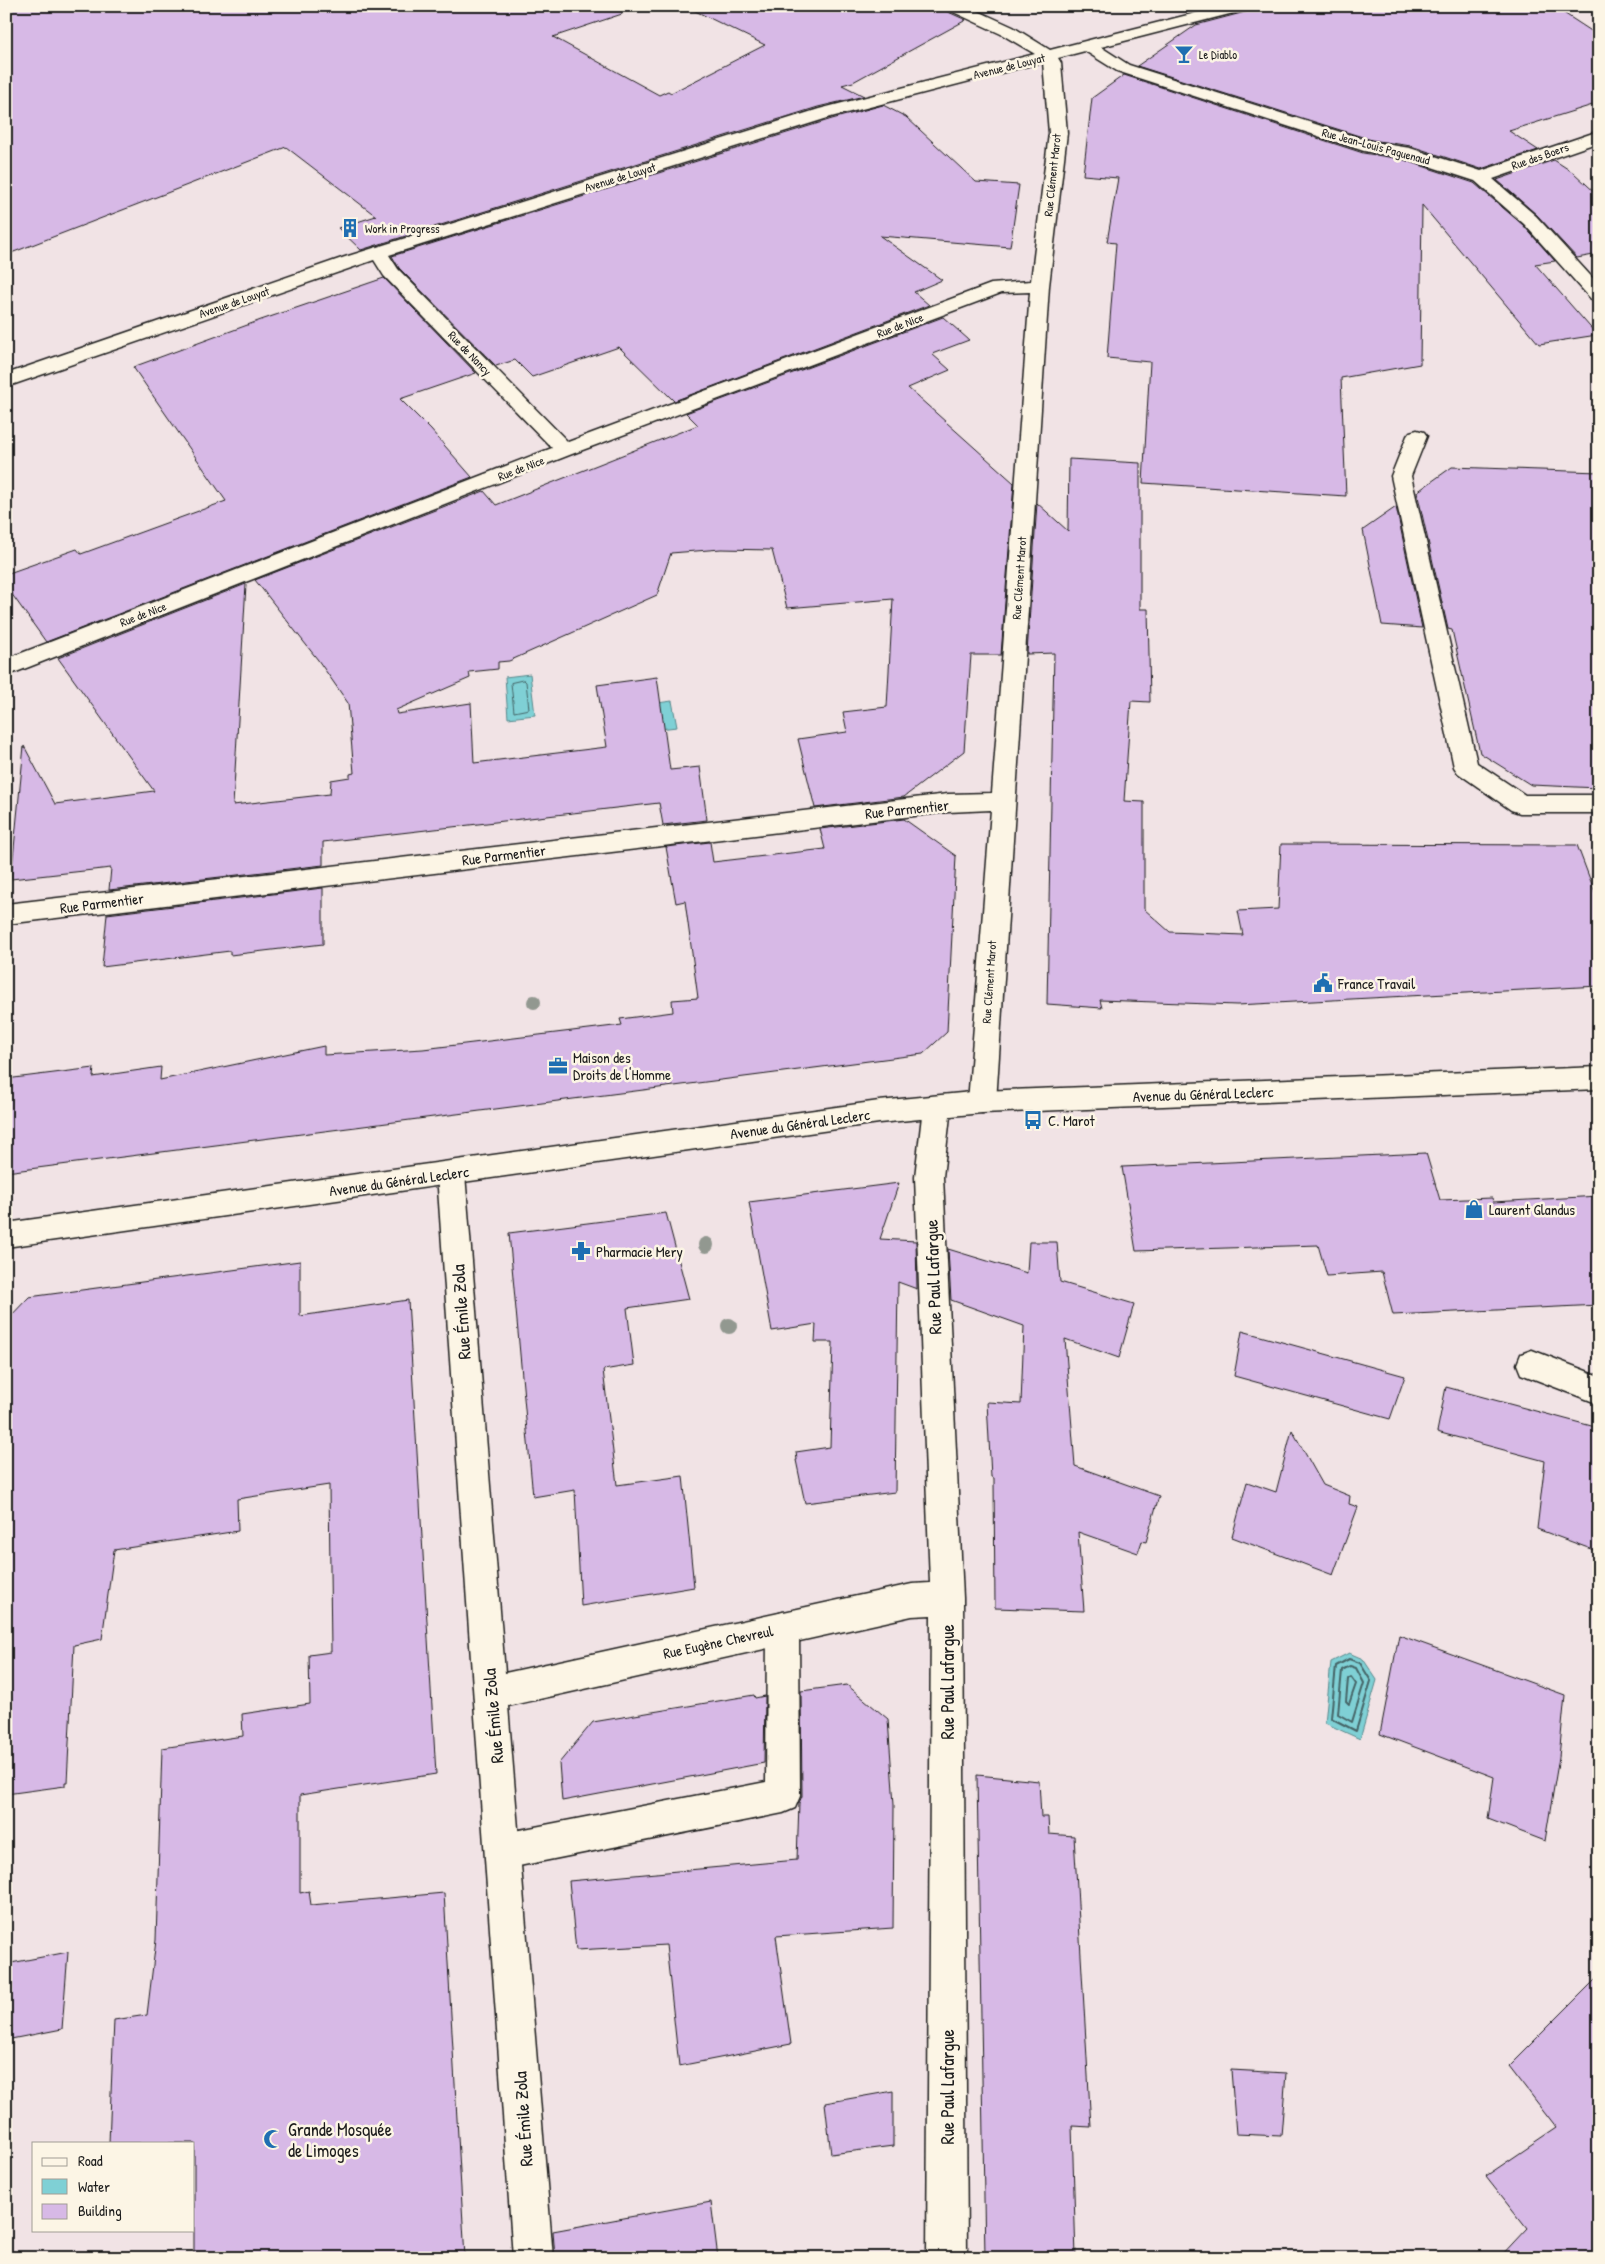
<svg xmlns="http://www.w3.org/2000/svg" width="1605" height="2264" viewBox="0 0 1605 2264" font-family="'Patrick Hand',sans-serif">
	<rect width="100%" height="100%" fill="#f1e3e5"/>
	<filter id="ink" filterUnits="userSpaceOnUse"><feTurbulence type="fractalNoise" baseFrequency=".02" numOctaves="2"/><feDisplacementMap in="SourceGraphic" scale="10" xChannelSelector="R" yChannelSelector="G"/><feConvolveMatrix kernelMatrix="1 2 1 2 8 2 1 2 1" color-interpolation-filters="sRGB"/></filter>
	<g filter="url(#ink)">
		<g fill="#7fd0d5" stroke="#57888b">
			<path d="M 530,674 L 535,715 L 508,718 L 505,677 Z"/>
			<path d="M 672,701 L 677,727 L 625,733 L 621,708 Z"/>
			<path d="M 1349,1653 L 1363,1659 L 1377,1680 L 1360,1739 L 1325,1723 L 1331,1662 Z"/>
		</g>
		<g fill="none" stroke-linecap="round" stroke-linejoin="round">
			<path stroke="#446466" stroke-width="1" d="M 524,680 L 526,682 L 529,709 L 514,712 L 511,683 Z"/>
			<g stroke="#446466" stroke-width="2">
				<path d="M 1349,1659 L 1360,1663 L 1371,1681 L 1356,1731 L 1331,1718 L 1336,1666 Z"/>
				<path d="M 1350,1666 L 1356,1668 L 1364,1683 L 1352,1722 L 1338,1714 L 1342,1670 Z"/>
				<path d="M 1351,1677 L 1356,1684 L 1349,1704 L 1346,1701 L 1348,1679 Z"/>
			</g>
		</g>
		<g fill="#d7b9e6" stroke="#1c1c1c">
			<path d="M 6,6 L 620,6 L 622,14 L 553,37 L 659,95 L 668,91 L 671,93 L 765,45 L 685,6 L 943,6 L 946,11 L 966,20 L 853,82 L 842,85 L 864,96 L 818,107 L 361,250 L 338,228 L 376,216 L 286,147 L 6,255 Z"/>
			<path d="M 1253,6 L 1553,6 L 1599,36 L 1599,103 L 1509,131 L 1538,150 L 1481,169 L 1411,146 L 1372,140 L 1137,66 L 1196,25 L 1249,11 Z"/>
			<path d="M 1124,75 L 1363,153 L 1401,159 L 1474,183 L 1523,225 L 1555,261 L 1535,264 L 1597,335 L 1539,344 L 1422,205 L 1420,364 L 1341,378 L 1346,496 L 1143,483 L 1150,362 L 1107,358 L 1116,243 L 1107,242 L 1118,178 L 1083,175 L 1092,98 Z"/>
			<path d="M 883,105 L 906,117 L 976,182 L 1019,185 L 1010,247 L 880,236 L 942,280 L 914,292 L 929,305 L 674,401 L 619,347 L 532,377 L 515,360 L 496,366 L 399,268 L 392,256 L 832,119 Z"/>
			<path d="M 1554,160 L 1574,173 L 1599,196 L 1599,254 L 1577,258 L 1537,215 L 1497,180 Z"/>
			<path d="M 384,278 L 476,373 L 400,399 L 431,430 L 472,477 L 46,642 L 6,586 L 6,574 L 77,549 L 81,554 L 226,501 L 133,367 L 261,320 Z"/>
			<path d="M 943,317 L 969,340 L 932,354 L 950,370 L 908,388 L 1014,483 L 1001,655 L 971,655 L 964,751 L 904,797 L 815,808 L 798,739 L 847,732 L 843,712 L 887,707 L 893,599 L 787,608 L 772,550 L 721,549 L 671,553 L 657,595 L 509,661 L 498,662 L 498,669 L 469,672 L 470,678 L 396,710 L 397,714 L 471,703 L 474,763 L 607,747 L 597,685 L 657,677 L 670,770 L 700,767 L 707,820 L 663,825 L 659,803 L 323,842 L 323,865 L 109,890 L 111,868 L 11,879 L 24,746 L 55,804 L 154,791 L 58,658 L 246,584 L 233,805 L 330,794 L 331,780 L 350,777 L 350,774 L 354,773 L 348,703 L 318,660 L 255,580 L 484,491 L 496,505 L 698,425 L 686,413 Z"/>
			<path d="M 1069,459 L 1140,463 L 1140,609 L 1148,609 L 1150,702 L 1131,701 L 1124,801 L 1144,802 L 1144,909 L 1170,932 L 1243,935 L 1238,911 L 1278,909 L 1281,844 L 1577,845 L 1599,903 L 1599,986 L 1237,1005 L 1100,1000 L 1102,1008 L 1047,1004 L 1054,653 L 1027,654 L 1037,503 L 1068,531 Z"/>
			<path d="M 1452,467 L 1599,472 L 1599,788 L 1531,785 L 1480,753 L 1452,630 L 1448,629 L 1417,492 Z"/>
			<path d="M 1396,507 L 1422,628 L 1382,625 L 1363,530 Z"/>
			<path d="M 904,819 L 956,856 L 947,1032 L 923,1054 L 6,1172 L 6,1079 L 94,1068 L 93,1077 L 161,1067 L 160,1080 L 324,1046 L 324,1055 L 423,1049 L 622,1025 L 620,1019 L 673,1012 L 672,1000 L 698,998 L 685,901 L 676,903 L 666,847 L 710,842 L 713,862 L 825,849 L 820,829 Z"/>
			<path d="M 323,888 L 323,944 L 230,955 L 230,951 L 102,967 L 107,914 Z"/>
			<path d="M 1426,1153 L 1440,1200 L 1492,1198 L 1493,1202 L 1599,1196 L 1599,1305 L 1393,1315 L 1382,1272 L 1327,1276 L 1318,1245 L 1136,1251 L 1122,1167 Z"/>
			<path d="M 899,1183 L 880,1239 L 916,1241 L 917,1289 L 898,1282 L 895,1492 L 805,1503 L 796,1460 L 797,1460 L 796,1452 L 830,1447 L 833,1342 L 815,1342 L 816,1324 L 772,1331 L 749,1202 Z"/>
			<path d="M 666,1213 L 689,1299 L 627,1308 L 634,1365 L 603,1370 L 617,1485 L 683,1476 L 694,1587 L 581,1606 L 575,1490 L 533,1497 L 509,1233 Z"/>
			<path d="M 1029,1242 L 1057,1242 L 1060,1282 L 1134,1304 L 1119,1358 L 1065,1339 L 1075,1466 L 1159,1496 L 1146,1542 L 1142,1541 L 1138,1553 L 1078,1532 L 1084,1611 L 995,1608 L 994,1478 L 991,1477 L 987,1402 L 1021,1404 L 1024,1326 L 951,1300 L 948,1249 L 1027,1273 Z"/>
			<path d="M 300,1261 L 300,1316 L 408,1300 L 436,1774 L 300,1795 L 300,1893 L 309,1891 L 311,1905 L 444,1893 L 465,2258 L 194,2258 L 194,2143 L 109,2143 L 114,2020 L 147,2015 L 156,1940 L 162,1748 L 243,1736 L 242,1714 L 310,1704 L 309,1655 L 331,1652 L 329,1485 L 237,1499 L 238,1531 L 114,1550 L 102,1639 L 74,1645 L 67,1782 L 65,1782 L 65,1786 L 6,1794 L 6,1321 L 29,1297 Z"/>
			<path d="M 1242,1331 L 1405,1376 L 1390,1419 L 1234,1376 Z"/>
			<path d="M 1446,1387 L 1599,1428 L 1599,1552 L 1537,1529 L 1545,1461 L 1437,1432 Z"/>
			<path d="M 1292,1430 L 1323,1485 L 1350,1496 L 1349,1504 L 1358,1507 L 1333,1575 L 1232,1537 L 1247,1482 L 1276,1492 Z"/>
			<path d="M 1399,1635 L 1565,1695 L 1559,1757 L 1545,1841 L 1488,1819 L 1494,1777 L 1380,1734 Z"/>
			<path d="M 847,1685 L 888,1719 L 894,1805 L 893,1928 L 776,1936 L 791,2044 L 679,2066 L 666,1945 L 576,1950 L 569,1881 L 797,1860 L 799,1803 L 802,1796 L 801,1691 Z"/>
			<path d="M 754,1695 L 755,1698 L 765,1696 L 764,1763 L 562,1801 L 559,1763 L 593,1722 Z"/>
			<path d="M 977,1775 L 1039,1781 L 1041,1817 L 1048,1817 L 1049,1834 L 1074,1836 L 1091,2127 L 1072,2126 L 1076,2258 L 985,2258 Z"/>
			<path d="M 68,1952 L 62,2029 L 6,2040 L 6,1964 Z"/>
			<path d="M 1599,1976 L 1599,2258 L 1499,2258 L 1527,2228 L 1486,2176 L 1557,2128 L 1509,2066 Z"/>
			<path d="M 1231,2070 L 1286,2073 L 1281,2136 L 1236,2134 Z"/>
			<path d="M 893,2091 L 893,2146 L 831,2154 L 825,2103 Z"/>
			<path d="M 711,2202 L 718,2258 L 555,2258 L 553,2231 Z"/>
		</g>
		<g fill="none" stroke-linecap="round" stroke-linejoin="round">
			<g stroke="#1c1c1c" stroke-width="3">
				<g id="lane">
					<path d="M 1417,430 L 1424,432 L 1427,436 L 1411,476 L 1477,763 L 1525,795 L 1599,795 L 1599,813 L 1520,813 L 1511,810 L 1458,773 L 1454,767 L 1391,476 L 1407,436 L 1410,432 Z"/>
					<path d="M 1532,1350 L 1599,1376 L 1599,1404 L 1521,1374 L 1517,1364 L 1521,1354 Z"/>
					<path d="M 783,1612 L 795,1616 L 799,1628 L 800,1796 L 795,1808 L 783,1813 L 504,1869 L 492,1863 L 486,1851 L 492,1839 L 504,1833 L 766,1782 L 767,1628 L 771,1616 Z"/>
				</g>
			</g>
			<g stroke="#1c1c1c" stroke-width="3">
				<g id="street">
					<path d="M 945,6 L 967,6 L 1013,27 L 1050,50 L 1223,6 L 1251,6 L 1249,9 L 1101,47 L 1129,65 L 1372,142 L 1410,148 L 1481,171 L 1599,131 L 1599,142 L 1493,179 L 1536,216 L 1599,285 L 1599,302 L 1592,300 L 1524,224 L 1475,181 L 1401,157 L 1364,151 L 1117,71 L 1085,51 L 1058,58 L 1061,63 L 1067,133 L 1049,286 L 996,1102 L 992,1110 L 982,1113 L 972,1110 L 968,1102 L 991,810 L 948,812 L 6,924 L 6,904 L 948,794 L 992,793 L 1030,292 L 1001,293 L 572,454 L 6,676 L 6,659 L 552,448 L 384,276 L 374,260 L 6,387 L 6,374 L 345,257 L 819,109 L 1035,54 L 1001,34 L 947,9 ZM 1043,62 L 1049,133 L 1031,281 L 991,284 L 568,442 L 398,269 L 389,255 L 831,117 Z"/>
					<path d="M 937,1096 L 947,1099 L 951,1107 L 943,1177 L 963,1598 L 967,2258 L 927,2258 L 931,1615 L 912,1616 L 508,1706 L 553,2258 L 513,2258 L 437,1174 L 441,1166 L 451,1162 L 461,1166 L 465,1174 L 505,1673 L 912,1584 L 930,1583 L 915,1177 L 923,1107 L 927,1099 Z"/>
				</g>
			</g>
			<g stroke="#1c1c1c" stroke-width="3">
				<path id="secondary" d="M 1599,1067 L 1599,1089 L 982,1113 L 879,1123 L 6,1247 L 6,1223 L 879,1101 L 982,1091 Z"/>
			</g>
			<use href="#lane" fill="#fcf5e5" fill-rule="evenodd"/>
			<use href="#street" fill="#fcf5e5" fill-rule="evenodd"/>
			<use href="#secondary" fill="#fcf5e5" fill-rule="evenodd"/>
		</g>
		<g fill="#929890">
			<circle cx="534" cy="1002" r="7"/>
			<circle cx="706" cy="1245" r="8"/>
			<circle cx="729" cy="1326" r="8"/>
		</g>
	</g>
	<defs>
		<g id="bar-bare" transform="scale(1.5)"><path d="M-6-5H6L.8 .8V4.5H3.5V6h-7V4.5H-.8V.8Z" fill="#1f6fb2" stroke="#fcf5e5" stroke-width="2.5" paint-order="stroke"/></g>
		<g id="building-bare" transform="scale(1.5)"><path d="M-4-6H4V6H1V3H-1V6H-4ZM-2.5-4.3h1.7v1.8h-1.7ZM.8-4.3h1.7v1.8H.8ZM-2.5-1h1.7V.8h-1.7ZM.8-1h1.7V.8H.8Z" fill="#1f6fb2" stroke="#fcf5e5" stroke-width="2.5" paint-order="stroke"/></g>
		<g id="civic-bare" transform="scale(1.5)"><path d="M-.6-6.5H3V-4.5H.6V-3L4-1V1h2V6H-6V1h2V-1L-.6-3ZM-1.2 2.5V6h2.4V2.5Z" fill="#1f6fb2" stroke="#fcf5e5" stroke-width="2.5" paint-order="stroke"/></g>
		<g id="office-bare" transform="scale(1.5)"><path d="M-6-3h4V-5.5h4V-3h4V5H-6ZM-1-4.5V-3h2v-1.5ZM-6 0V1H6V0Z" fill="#1f6fb2" stroke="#fcf5e5" stroke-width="2.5" paint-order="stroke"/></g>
		<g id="bus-bare" transform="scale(1.5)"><path d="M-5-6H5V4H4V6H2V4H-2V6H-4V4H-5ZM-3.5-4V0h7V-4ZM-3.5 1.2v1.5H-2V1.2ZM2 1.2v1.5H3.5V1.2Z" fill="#1f6fb2" stroke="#fcf5e5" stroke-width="2.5" paint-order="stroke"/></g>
		<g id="shop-bare" transform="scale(1.5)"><path d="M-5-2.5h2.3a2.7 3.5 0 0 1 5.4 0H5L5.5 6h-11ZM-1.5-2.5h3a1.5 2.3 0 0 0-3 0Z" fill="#1f6fb2" stroke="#fcf5e5" stroke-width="2.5" paint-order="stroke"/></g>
		<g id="pharmacy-bare" transform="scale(1.5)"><path d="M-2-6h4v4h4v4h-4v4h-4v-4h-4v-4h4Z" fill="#1f6fb2" stroke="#fcf5e5" stroke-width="2.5" paint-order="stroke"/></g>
		<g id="mosque-bare" transform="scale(1.5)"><path d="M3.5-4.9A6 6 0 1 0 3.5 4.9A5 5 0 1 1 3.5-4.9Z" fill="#1f6fb2" stroke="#fcf5e5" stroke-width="2.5" paint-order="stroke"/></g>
	</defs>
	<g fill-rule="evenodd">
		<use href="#bar-bare" x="1184" y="54"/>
		<use href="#building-bare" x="350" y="228"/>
		<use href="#civic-bare" x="1323" y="983"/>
		<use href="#office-bare" x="558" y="1066"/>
		<use href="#bus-bare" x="1033" y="1120"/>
		<use href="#shop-bare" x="1474" y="1209"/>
		<use href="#pharmacy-bare" x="581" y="1251"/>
		<use href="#mosque-bare" x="273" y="2139"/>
	</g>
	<g text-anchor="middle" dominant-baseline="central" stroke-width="5" stroke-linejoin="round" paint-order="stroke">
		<g font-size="12" fill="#1c1c1c" stroke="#fcf5e5" text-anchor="start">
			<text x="1199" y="54">Le Diablo</text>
			<text x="365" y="228">Work in Progress</text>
		</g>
		<g font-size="12" fill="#1c1c1c" stroke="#fcf5e5">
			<text transform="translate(1009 66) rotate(-14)">Avenue de Louyat</text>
			<text transform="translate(1376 146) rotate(15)">Rue Jean-Louis Paguenaud</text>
			<text transform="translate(1540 156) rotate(-19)">Rue des Boers</text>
			<text transform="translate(1052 175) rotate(-84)">Rue Clément Marot</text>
			<text transform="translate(620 177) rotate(-17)">Avenue de Louyat</text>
			<text transform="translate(234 302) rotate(-19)">Avenue de Louyat</text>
			<text transform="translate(900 325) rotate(-21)">Rue de Nice</text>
			<text transform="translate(470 353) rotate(46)">Rue de Nancy</text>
			<text transform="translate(521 468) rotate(-21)">Rue de Nice</text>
			<text transform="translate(1019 578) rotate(-86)">Rue Clément Marot</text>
			<text transform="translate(143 614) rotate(-21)">Rue de Nice</text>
			<text transform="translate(989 982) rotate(-86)">Rue Clément Marot</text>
		</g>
		<g font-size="15" fill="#1c1c1c" stroke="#fcf5e5">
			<text transform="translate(907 809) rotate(-6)">Rue Parmentier</text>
			<text transform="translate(504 855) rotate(-7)">Rue Parmentier</text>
			<text transform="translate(102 903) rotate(-7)">Rue Parmentier</text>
			<text transform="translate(1203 1094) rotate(-2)">Avenue du Général Leclerc</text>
			<text transform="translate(800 1124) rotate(-8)">Avenue du Général Leclerc</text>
			<text transform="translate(399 1181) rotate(-8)">Avenue du Général Leclerc</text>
			<text transform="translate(718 1642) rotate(-12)">Rue Eugène Chevreul</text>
		</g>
		<g font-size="15" fill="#1c1c1c" stroke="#fcf5e5" text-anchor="start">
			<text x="1338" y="983">France Travail</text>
			<text x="573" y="1057">Maison des<tspan x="573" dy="17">Droits de l'Homme</tspan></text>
			<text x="1048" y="1120">C. Marot</text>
			<text x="1489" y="1209">Laurent Glandus</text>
			<text x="596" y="1251">Pharmacie Mery</text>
		</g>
		<g font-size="18" fill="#1c1c1c" stroke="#fcf5e5">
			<text transform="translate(933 1277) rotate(-92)">Rue Paul Lafargue</text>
			<text transform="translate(461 1312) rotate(-94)">Rue Émile Zola</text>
			<text transform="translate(947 1682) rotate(-90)">Rue Paul Lafargue</text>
			<text transform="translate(493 1716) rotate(-95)">Rue Émile Zola</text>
			<text transform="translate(947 2087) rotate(-90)">Rue Paul Lafargue</text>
			<text transform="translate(523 2119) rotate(-94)">Rue Émile Zola</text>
		</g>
		<g font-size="18" fill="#1c1c1c" stroke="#fcf5e5" text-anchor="start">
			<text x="288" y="2129">Grande Mosquée<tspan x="288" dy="21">de Limoges</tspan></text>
		</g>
	</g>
	<rect width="1605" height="2264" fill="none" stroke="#fcf5e5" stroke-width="25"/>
	<rect x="12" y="12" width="1580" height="2239" fill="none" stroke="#1c1c1c" stroke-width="2" filter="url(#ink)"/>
	<rect x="32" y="2142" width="162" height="90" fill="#fcf5e5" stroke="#a29e95"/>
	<rect x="42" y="2158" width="25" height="8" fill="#fcf5e5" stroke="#a29e95"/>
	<text x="78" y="2166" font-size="15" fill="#1c1c1c">Road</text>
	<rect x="42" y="2179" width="25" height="15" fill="#7fd0d5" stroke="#a29e95"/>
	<text x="78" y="2192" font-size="15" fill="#1c1c1c">Water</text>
	<rect x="42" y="2204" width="25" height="15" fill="#d7b9e6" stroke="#a29e95"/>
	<text x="78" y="2216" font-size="15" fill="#1c1c1c">Building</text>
</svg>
